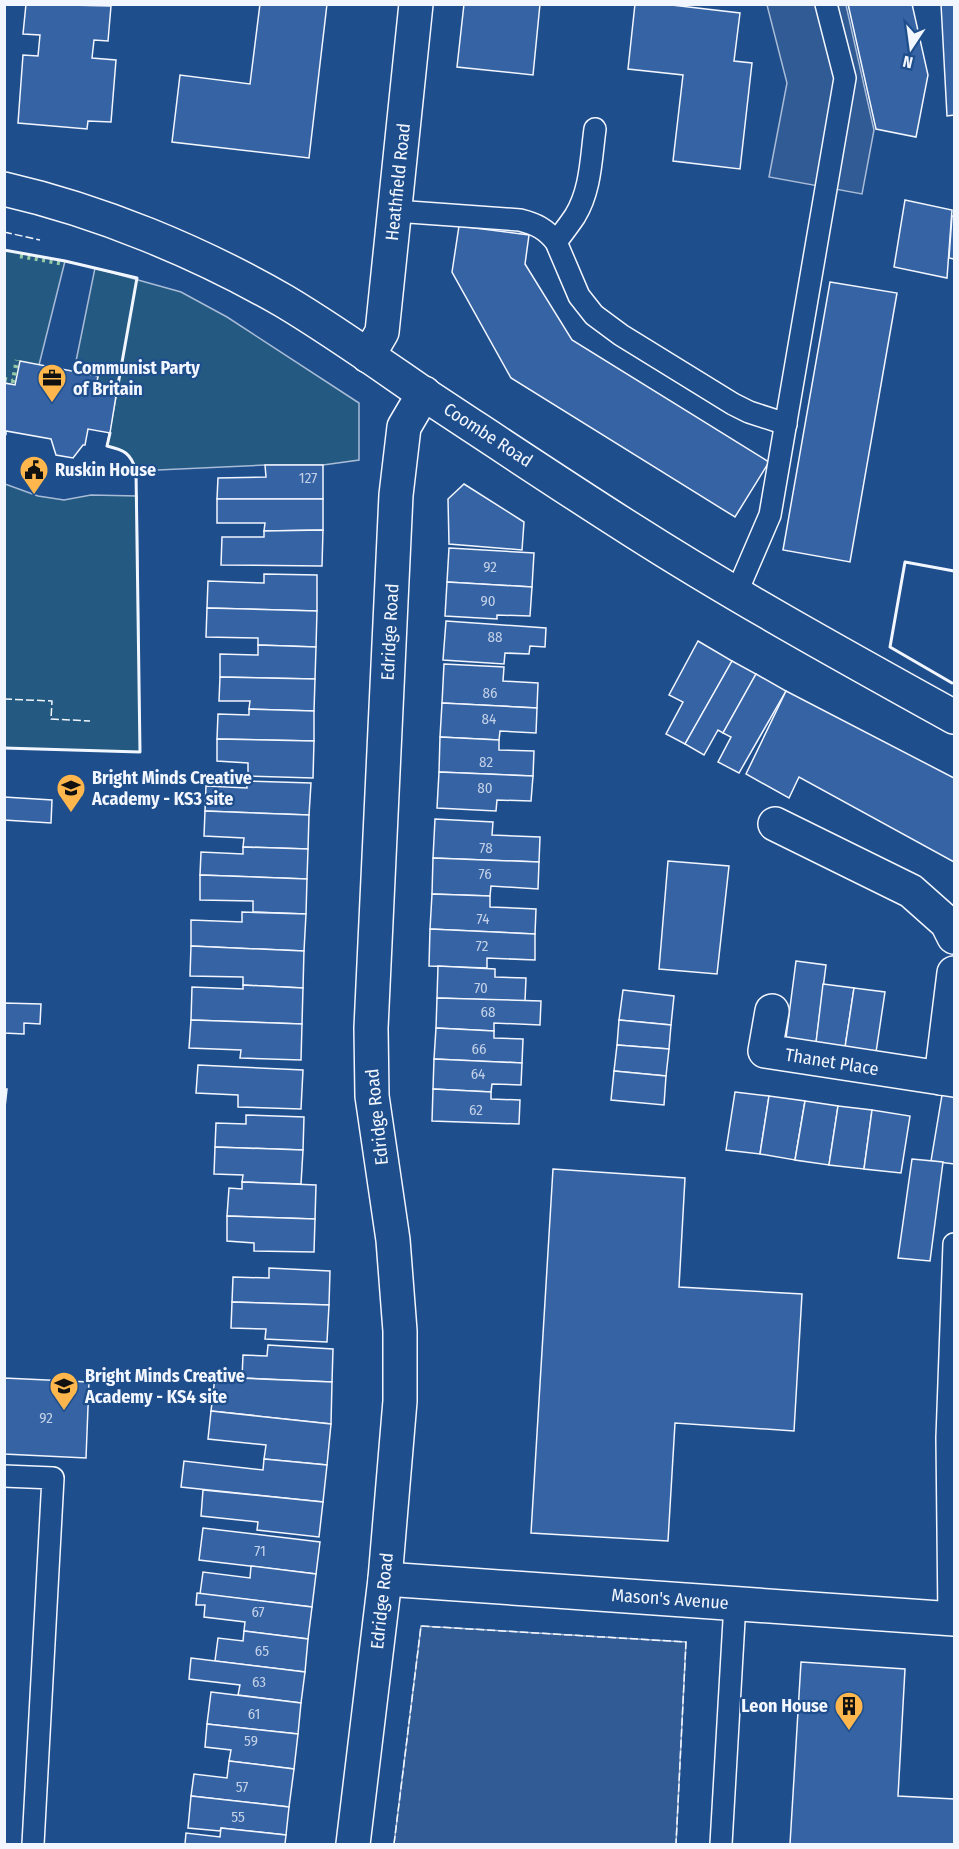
<svg xmlns="http://www.w3.org/2000/svg" width="959" height="1849" viewBox="0 0 959 1849" font-family="'Fira Sans Condensed',sans-serif">
	<rect width="100%" height="100%" fill="#1f4e8c"/>
	<g fill="#245a82" stroke="#a8bbd7" stroke-width="1.5">
		<path d="M 4,250 L 65,261 L 39,365 L 15,385 L 5,383 Z"/>
		<path d="M 95,268 L 181,292 L 227,317 L 359,403 L 359,460 L 323,465 L 265,465 L 136,471 C 131,453 124,450 107,446 L 116,397 L 95,392 L 98,376 L 74,371 Z"/>
		<path d="M 5,484 L 38,496 L 64,500 L 91,495 L 137,496 L 140,752 L 5,748 Z"/>
	</g>
	<g fill="#305b95" stroke="#a8bbd7" stroke-width="1.5">
		<path d="M 767,5 L 846,5 L 874,130 L 862,194 L 769,177 L 787,83 Z"/>
		<path d="M 421,1626 L 686,1642 L 676,1844 L 394,1844 Z"/>
	</g>
	<g fill="#3563a3" stroke="#f2f6ff" stroke-width="1.5">
		<path d="M 26,4 L 111,6 L 108,41 L 94,40 L 92,58 L 116,60 L 111,122 L 88,121 L 87,129 L 18,123 L 23,55 L 38,56 L 40,35 L 23,34 Z"/>
		<path d="M 260,4 L 327,4 L 309,158 L 172,142 L 180,75 L 250,84 Z"/>
		<path d="M 464,4 L 540,4 L 533,75 L 457,67 Z"/>
		<path d="M 635,4 L 663,4 L 740,13 L 734,61 L 752,63 L 740,169 L 673,161 L 683,75 L 628,69 Z"/>
		<path d="M 848,4 L 912,4 L 928,75 L 916,137 L 876,129 Z"/>
		<path d="M 941,4 L 954,4 L 954,115 L 947,116 Z"/>
		<path d="M 905,200 L 952,210 L 947,278 L 894,267 Z"/>
		<path d="M 952,216 L 954,216 L 954,259 L 949,258 Z"/>
		<path d="M 459,226 L 529,235 L 525,264 L 572,340 L 769,462 L 735,517 L 511,378 L 452,272 Z"/>
		<path d="M 830,282 L 897,293 L 850,562 L 783,550 Z"/>
		<path d="M 20,361 L 98,376 L 95,392 L 116,396 L 110,433 L 88,429 L 85,445 L 83,445 L 73,458 L 56,455 L 51,439 L 6,431 L 6,434 L 4,433 L 4,383 L 15,385 Z"/>
		<path d="M 265,465 L 323,465 L 323,499 L 217,499 L 218,478 L 266,477 Z"/>
		<path d="M 464,484 L 524,522 L 522,550 L 449,544 L 448,499 Z"/>
		<path d="M 217,499 L 323,499 L 323,530 L 264,531 L 265,523 L 217,523 Z"/>
		<path d="M 323,530 L 322,566 L 221,565 L 222,537 L 264,537 L 264,531 Z"/>
		<path d="M 449,548 L 534,553 L 532,587 L 447,582 Z"/>
		<path d="M 264,574 L 317,575 L 317,611 L 207,608 L 208,581 L 264,583 Z"/>
		<path d="M 447,582 L 532,587 L 530,616 L 497,615 L 497,619 L 445,616 Z"/>
		<path d="M 207,608 L 317,611 L 316,647 L 258,645 L 258,638 L 206,637 Z"/>
		<path d="M 446,621 L 546,628 L 545,647 L 530,646 L 529,654 L 505,653 L 504,664 L 443,660 Z"/>
		<path d="M 698,641 L 732,661 L 685,744 L 666,734 L 683,702 L 669,695 Z"/>
		<path d="M 258,645 L 316,647 L 315,679 L 220,677 L 220,654 L 258,655 Z"/>
		<path d="M 732,661 L 756,674 L 723,733 L 718,730 L 704,755 L 685,744 Z"/>
		<path d="M 444,664 L 504,667 L 503,681 L 538,683 L 537,708 L 442,703 Z"/>
		<path d="M 756,674 L 786,691 L 739,773 L 718,762 L 731,737 L 723,733 Z"/>
		<path d="M 220,677 L 315,679 L 314,711 L 249,709 L 250,701 L 219,701 Z"/>
		<path d="M 786,691 L 954,778 L 954,862 L 799,777 L 789,798 L 746,774 Z"/>
		<path d="M 442,703 L 537,708 L 536,733 L 500,731 L 499,740 L 440,737 Z"/>
		<path d="M 249,709 L 314,711 L 314,741 L 217,739 L 218,714 L 249,715 Z"/>
		<path d="M 440,737 L 499,740 L 499,750 L 534,751 L 533,776 L 439,772 Z"/>
		<path d="M 217,739 L 314,741 L 313,778 L 248,776 L 248,763 L 217,761 Z"/>
		<path d="M 439,772 L 533,776 L 531,801 L 497,800 L 496,811 L 437,808 Z"/>
		<path d="M 247,781 L 311,783 L 309,815 L 205,811 L 206,786 L 247,788 Z"/>
		<path d="M 4,797 L 52,800 L 51,823 L 4,820 Z"/>
		<path d="M 205,811 L 309,815 L 308,849 L 243,847 L 244,838 L 204,836 Z"/>
		<path d="M 435,819 L 493,822 L 492,835 L 540,837 L 539,862 L 433,858 Z"/>
		<path d="M 243,847 L 308,849 L 307,879 L 200,875 L 201,852 L 243,854 Z"/>
		<path d="M 433,858 L 539,862 L 538,889 L 491,886 L 490,896 L 432,894 Z"/>
		<path d="M 668,861 L 729,866 L 717,974 L 659,969 Z"/>
		<path d="M 200,875 L 307,879 L 306,914 L 253,912 L 253,901 L 200,900 Z"/>
		<path d="M 432,894 L 490,896 L 490,907 L 536,909 L 535,934 L 430,929 Z"/>
		<path d="M 242,912 L 306,914 L 304,951 L 191,946 L 191,920 L 242,922 Z"/>
		<path d="M 430,929 L 535,934 L 535,960 L 487,958 L 487,968 L 429,966 Z"/>
		<path d="M 191,946 L 304,951 L 303,988 L 243,985 L 243,977 L 190,976 Z"/>
		<path d="M 796,961 L 826,965 L 815,1051 L 785,1046 Z"/>
		<path d="M 438,966 L 495,969 L 495,977 L 526,978 L 525,1001 L 437,998 Z"/>
		<path d="M 823,984 L 854,988 L 844,1054 L 815,1051 Z"/>
		<path d="M 243,985 L 303,988 L 302,1024 L 191,1020 L 192,987 L 243,989 Z"/>
		<path d="M 854,988 L 885,992 L 875,1059 L 844,1054 Z"/>
		<path d="M 623,990 L 674,996 L 671,1025 L 619,1020 Z"/>
		<path d="M 437,998 L 541,1001 L 540,1025 L 494,1023 L 494,1031 L 436,1028 Z"/>
		<path d="M 4,1003 L 41,1004 L 40,1024 L 24,1023 L 24,1034 L 4,1033 Z"/>
		<path d="M 191,1020 L 302,1024 L 301,1060 L 240,1058 L 241,1050 L 189,1048 Z"/>
		<path d="M 619,1020 L 671,1025 L 669,1049 L 617,1045 Z"/>
		<path d="M 436,1028 L 494,1031 L 494,1038 L 523,1039 L 522,1063 L 434,1059 Z"/>
		<path d="M 617,1045 L 669,1049 L 666,1076 L 614,1071 Z"/>
		<path d="M 434,1059 L 522,1063 L 521,1085 L 492,1084 L 491,1092 L 433,1089 Z"/>
		<path d="M 198,1065 L 303,1070 L 301,1109 L 238,1107 L 238,1095 L 196,1093 Z"/>
		<path d="M 614,1071 L 666,1076 L 664,1105 L 611,1100 Z"/>
		<path d="M 944,1083 L 954,1084 L 954,1164 L 931,1161 Z"/>
		<path d="M 4,1089 L 7,1089 L 4,1116 Z"/>
		<path d="M 433,1089 L 491,1092 L 491,1099 L 520,1100 L 519,1124 L 432,1121 Z"/>
		<path d="M 735,1092 L 769,1096 L 760,1154 L 726,1150 Z"/>
		<path d="M 769,1096 L 805,1101 L 795,1160 L 760,1154 Z"/>
		<path d="M 805,1101 L 838,1106 L 829,1165 L 795,1160 Z"/>
		<path d="M 838,1106 L 872,1110 L 864,1169 L 829,1165 Z"/>
		<path d="M 872,1110 L 910,1116 L 901,1173 L 864,1169 Z"/>
		<path d="M 246,1115 L 304,1117 L 303,1150 L 215,1147 L 216,1123 L 246,1124 Z"/>
		<path d="M 215,1147 L 303,1150 L 301,1184 L 242,1182 L 243,1175 L 214,1174 Z"/>
		<path d="M 912,1159 L 943,1162 L 930,1261 L 898,1258 Z"/>
		<path d="M 553,1169 L 685,1178 L 679,1287 L 802,1294 L 794,1431 L 675,1423 L 668,1541 L 531,1533 Z"/>
		<path d="M 242,1182 L 316,1185 L 315,1219 L 227,1216 L 229,1188 L 242,1189 Z"/>
		<path d="M 227,1216 L 315,1219 L 314,1252 L 254,1251 L 254,1243 L 227,1241 Z"/>
		<path d="M 269,1268 L 330,1271 L 329,1305 L 232,1302 L 233,1277 L 269,1278 Z"/>
		<path d="M 232,1302 L 329,1305 L 327,1342 L 265,1339 L 266,1329 L 231,1328 Z"/>
		<path d="M 268,1345 L 333,1349 L 332,1382 L 242,1378 L 243,1355 L 267,1356 Z"/>
		<path d="M 215,1377 L 332,1382 L 331,1424 L 211,1411 Z"/>
		<path d="M 4,1378 L 89,1382 L 86,1458 L 4,1454 Z"/>
		<path d="M 211,1411 L 331,1424 L 327,1465 L 264,1459 L 266,1445 L 208,1439 Z"/>
		<path d="M 264,1459 L 327,1465 L 323,1502 L 181,1487 L 184,1461 L 263,1470 Z"/>
		<path d="M 203,1490 L 323,1502 L 319,1537 L 257,1530 L 258,1522 L 201,1516 Z"/>
		<path d="M 203,1528 L 320,1542 L 316,1574 L 199,1560 Z"/>
		<path d="M 251,1566 L 316,1574 L 312,1607 L 200,1594 L 203,1572 L 250,1578 Z"/>
		<path d="M 197,1593 L 312,1607 L 308,1639 L 244,1631 L 245,1622 L 204,1617 L 205,1605 L 196,1605 Z"/>
		<path d="M 244,1631 L 308,1639 L 305,1672 L 215,1661 L 218,1638 L 243,1641 Z"/>
		<path d="M 191,1658 L 305,1672 L 301,1703 L 238,1695 L 240,1685 L 189,1679 Z"/>
		<path d="M 801,1662 L 905,1669 L 898,1796 L 954,1799 L 954,1844 L 790,1844 Z"/>
		<path d="M 211,1692 L 301,1703 L 298,1734 L 207,1724 Z"/>
		<path d="M 207,1724 L 298,1734 L 294,1769 L 229,1761 L 231,1750 L 205,1747 Z"/>
		<path d="M 229,1761 L 294,1769 L 289,1807 L 191,1796 L 194,1774 L 227,1778 Z"/>
		<path d="M 191,1796 L 289,1807 L 286,1835 L 221,1828 L 220,1831 L 188,1828 Z"/>
		<path d="M 221,1828 L 286,1835 L 285,1844 L 185,1844 L 186,1833 L 220,1837 Z"/>
	</g>
	<g fill="none" stroke-linecap="round" stroke-linejoin="round">
		<g stroke="#f2f6ff" stroke-width="24">
			<g id="service">
				<path d="M 395,211 L 520,220 C 536,224 546,229 556,242 L 579,296 L 594,315 L 621,335 L 733,404 L 749,412 L 786,424"/>
				<path d="M 556,242 C 562,234 569,225 575,216 C 591,190 591,158 595,129"/>
				<path d="M 736,594 L 770,515 L 845,78 L 826,4"/>
				<path d="M 4,1476 L 53,1478 L 33,1844"/>
				<path d="M 949,1619 L 947,1438 L 954,1244"/>
				<path d="M 721,1844 L 735,1603"/>
			</g>
		</g>
		<g stroke="#f2f6ff" stroke-width="36">
			<g id="minor">
				<path d="M 368,356 L 382,332 L 416,4"/>
				<path d="M 775,824 L 911,891 L 947,923 L 954,937"/>
				<path d="M 772,1011 L 765,1051 L 954,1080"/>
				<path d="M 941,1078 L 954,973"/>
				<path d="M 385,1579 L 954,1619"/>
				<path d="M 353,1844 L 385,1579 L 400,1401 L 400,1331 L 393,1240 L 372,1096 L 371,1028 L 396,495 L 404,427 L 424,393"/>
			</g>
		</g>
		<g stroke="#f2f6ff" stroke-width="36">
			<path id="primary" d="M 4,189 C 100,211 199,252 284,301 C 331,329 376,361 421,392 C 491,438 561,485 632,530 C 737,597 846,657 954,717"/>
		</g>
		<use href="#service" stroke="#1f4e8c" stroke-width="21"/>
		<use href="#minor" stroke="#1f4e8c" stroke-width="33"/>
		<use href="#primary" stroke="#1f4e8c" stroke-width="33"/>
		<g stroke="#97c8a6" stroke-width="4.5" stroke-dasharray="3 4.5" stroke-linecap="butt">
			<path d="M 20,256 L 60,263"/>
			<path d="M 4,379 L 13,381 L 17,360"/>
		</g>
		<g stroke="#f2f6ff" stroke-width="1.5" stroke-dasharray="8 3" stroke-linecap="butt">
			<path d="M 4,232 L 40,240"/>
			<path d="M 4,699 L 52,701 L 51,719 L 90,721"/>
			<path d="M 394,1844 L 421,1626 L 686,1642 L 676,1844"/>
		</g>
		<g stroke="#f2f6ff" stroke-width="3">
			<path d="M 4,250 L 65,261 L 137,278 L 116,396"/>
			<path d="M 952,683 L 890,647 L 905,562 L 954,571"/>
			<path d="M 4,748 L 140,752 L 136,471 C 131,453 124,450 107,446 L 110,433"/>
		</g>
	</g>
	<defs>
		<g id="office-pin" transform="scale(1.5)"><path d="M0 17L-7.5 6A9.5 9.5 0 1 1 7.5 6Z" fill="#ffb74d" stroke="#1f4e8c"/><path d="M-6-3h4V-5.5h4V-3h4V5H-6ZM-1-4.5V-3h2v-1.5ZM-6 0V1H6V0Z" fill="#111"/></g>
		<g id="civic-pin" transform="scale(1.5)"><path d="M0 17L-7.5 6A9.5 9.5 0 1 1 7.5 6Z" fill="#ffb74d" stroke="#1f4e8c"/><path d="M-.6-6.5H3V-4.5H.6V-3L4-1V1h2V6H-6V1h2V-1L-.6-3ZM-1.2 2.5V6h2.4V2.5Z" fill="#111"/></g>
		<g id="school-pin" transform="scale(1.5)"><path d="M0 17L-7.5 6A9.5 9.5 0 1 1 7.5 6Z" fill="#ffb74d" stroke="#1f4e8c"/><path d="M0-5L7-2L0 1L-7-2ZM-4 1L0 2.5L4 1V4Q0 6-4 4Z" fill="#111"/></g>
		<g id="building-pin" transform="scale(1.5)"><path d="M0 17L-7.5 6A9.5 9.5 0 1 1 7.5 6Z" fill="#ffb74d" stroke="#1f4e8c"/><path d="M-4-6H4V6H1V3H-1V6H-4ZM-2.5-4.3h1.7v1.8h-1.7ZM.8-4.3h1.7v1.8H.8ZM-2.5-1h1.7V.8h-1.7ZM.8-1h1.7V.8H.8Z" fill="#111"/></g>
	</defs>
	<g fill-rule="evenodd">
		<use href="#office-pin" x="52" y="378"/>
		<use href="#civic-pin" x="34" y="470"/>
		<use href="#school-pin" x="71" y="788"/>
		<use href="#school-pin" x="64" y="1386"/>
		<use href="#building-pin" x="849" y="1706"/>
	</g>
	<g text-anchor="middle" dominant-baseline="central" stroke-width="4.5" stroke-linejoin="round" paint-order="stroke">
		<g font-size="15" fill="#c3d1e8">
			<text x="308" y="478">127</text>
			<text x="490" y="567">92</text>
			<text x="488" y="601">90</text>
			<text x="495" y="637">88</text>
			<text x="490" y="693">86</text>
			<text x="489" y="719">84</text>
			<text x="486" y="762">82</text>
			<text x="485" y="788">80</text>
			<text x="486" y="848">78</text>
			<text x="485" y="874">76</text>
			<text x="483" y="919">74</text>
			<text x="482" y="946">72</text>
			<text x="481" y="988">70</text>
			<text x="488" y="1012">68</text>
			<text x="479" y="1049">66</text>
			<text x="478" y="1074">64</text>
			<text x="476" y="1110">62</text>
			<text x="46" y="1418">92</text>
			<text x="260" y="1551">71</text>
			<text x="258" y="1612">67</text>
			<text x="262" y="1651">65</text>
			<text x="259" y="1682">63</text>
			<text x="254" y="1714">61</text>
			<text x="251" y="1741">59</text>
			<text x="242" y="1787">57</text>
			<text x="238" y="1817">55</text>
		</g>
		<g font-size="18" fill="#f2f6ff" stroke="#1f4e8c">
			<text transform="translate(398 182) rotate(-84)">Heathfield Road</text>
			<text transform="translate(488 435) rotate(33)">Coombe Road</text>
			<text transform="translate(390 632) rotate(-87)">Edridge Road</text>
			<text transform="translate(832 1062) rotate(9)">Thanet Place</text>
			<text transform="translate(377 1117) rotate(-96)">Edridge Road</text>
			<text transform="translate(670 1599) rotate(4)">Mason's Avenue</text>
			<text transform="translate(382 1601) rotate(-84)">Edridge Road</text>
		</g>
		<g font-size="18" font-weight="bold" fill="#f2f6ff" stroke="#1f4e8c" text-anchor="start">
			<text x="73" y="368">Communist Party<tspan x="73" dy="21">of Britain</tspan></text>
			<text x="55" y="470">Ruskin House</text>
			<text x="92" y="778">Bright Minds Creative<tspan x="92" dy="21">Academy - KS3 site</tspan></text>
			<text x="85" y="1376">Bright Minds Creative<tspan x="85" dy="21">Academy - KS4 site</tspan></text>
			<text x="828" y="1706" text-anchor="end">Leon House</text>
		</g>
	</g>
	<rect width="959" height="1849" fill="none" stroke="#f2f6ff" stroke-width="12"/>
	<g transform="translate(911 48) rotate(193)" stroke="#1f4e8c" stroke-width="4.5" paint-order="stroke">
	<path d="M0-4.5L10 22L0 15L-10 22Z" fill="#f2f6ff"/>
	<text y="-9" font-size="16" font-weight="bold" text-anchor="middle" fill="#f2f6ff">N</text>
	</g>
</svg>
